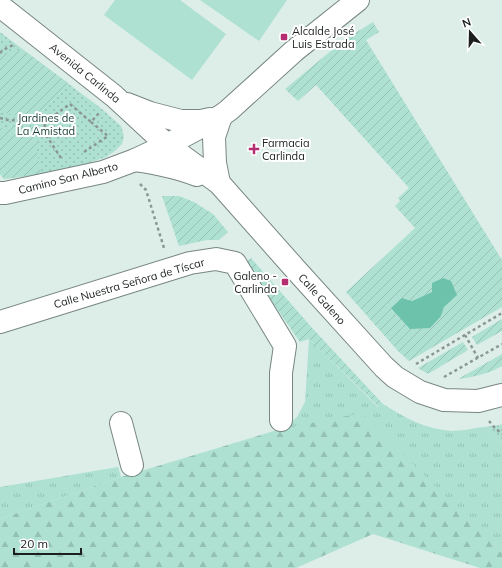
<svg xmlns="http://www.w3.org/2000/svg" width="502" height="568" viewBox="0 0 502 568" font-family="Mulish,sans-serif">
	<defs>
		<pattern id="grass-tufts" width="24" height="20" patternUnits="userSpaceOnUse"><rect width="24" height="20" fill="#aee1d2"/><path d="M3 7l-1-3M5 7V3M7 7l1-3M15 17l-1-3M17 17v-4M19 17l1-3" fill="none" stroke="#95c1b4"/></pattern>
		<pattern id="forest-firs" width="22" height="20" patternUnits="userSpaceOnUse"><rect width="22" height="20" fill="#aee1d2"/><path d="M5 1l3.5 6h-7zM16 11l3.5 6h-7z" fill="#95c1b4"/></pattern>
		<pattern id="park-dots" width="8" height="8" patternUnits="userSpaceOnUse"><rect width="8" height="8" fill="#aee1d2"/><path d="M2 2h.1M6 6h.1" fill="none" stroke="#95c1b4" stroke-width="1.8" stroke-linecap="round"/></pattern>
		<pattern id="garden-furrows" width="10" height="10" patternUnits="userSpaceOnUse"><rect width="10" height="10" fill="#aee1d2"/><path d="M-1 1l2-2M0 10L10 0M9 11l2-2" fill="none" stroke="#95c1b4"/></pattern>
	</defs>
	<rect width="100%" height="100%" fill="#ddeee8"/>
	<g fill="url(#grass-tufts)">
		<path d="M 309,339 L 378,407 L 383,404 C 405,418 425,429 452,431 C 462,431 474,428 484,427 L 502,444 L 502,552 L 284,428 L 297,417 L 305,402 Z"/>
		<path d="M 118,467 L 121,477 L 0,519 L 0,487 Z"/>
	</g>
	<path fill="url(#forest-firs)" d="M 362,413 L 501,552 L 502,552 L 502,568 L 480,568 L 373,534 L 296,568 L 0,568 L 0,519 L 121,477 L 284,428 Z"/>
	<g fill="url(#park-dots)">
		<path d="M 0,32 L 102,109 L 121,126 L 124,136 L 122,144 L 115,151 L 106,157 L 86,164 L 41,174 L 4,179 L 0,174 Z"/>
		<path d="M 502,424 L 502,444 L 484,427 L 500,425 Z"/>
	</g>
	<g fill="url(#garden-furrows)" fill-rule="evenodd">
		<path d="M 373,22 L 379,32 L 366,40 L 502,260 L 502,307 L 409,361 L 398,351 L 346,292 L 415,228 L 395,206 L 400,201 L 398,198 L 409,188 L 316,85 L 298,101 L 285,89 L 344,40 ZM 432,292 L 444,307 L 441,316 L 402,298 L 412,301 Z"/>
		<path d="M 17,50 L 26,52 L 68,83 L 49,104 L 34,115 L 12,115 L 0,111 L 0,58 L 3,54 Z"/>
		<path d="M 8,127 L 42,127 L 36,146 L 41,174 L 4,179 L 0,174 L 0,128 Z"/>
		<path d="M 162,196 L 179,196 L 194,202 L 213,214 L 228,232 L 219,240 L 207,240 L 179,246 Z"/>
		<path d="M 251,258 L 314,330 L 383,404 L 379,407 L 309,339 L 300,342 L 245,263 Z"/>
		<path d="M 502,319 L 502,331 L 477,345 L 472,337 Z"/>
		<path d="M 463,342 L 468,350 L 428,374 L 418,368 Z"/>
		<path d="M 502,354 L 502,366 C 488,374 474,377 458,379 Z"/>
	</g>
	<g fill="#aee1d2">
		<path d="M 115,0 L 180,0 L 226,34 L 192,80 L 104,15 Z"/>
		<path d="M 200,0 L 287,0 L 259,41 Z"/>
	</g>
	<path fill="#6dc2ac" d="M 443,278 L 451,281 L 457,295 L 444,307 L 441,316 L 430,328 L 410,329 L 391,308 L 402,298 L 412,301 L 432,292 L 432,283 Z"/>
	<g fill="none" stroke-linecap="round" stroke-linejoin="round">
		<g stroke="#788682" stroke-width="24">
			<g id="minor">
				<path d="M 0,6 L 114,96 L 167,145 L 219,183 L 297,271 L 384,367 L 395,377 L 420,392 L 444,400 L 478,401 L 502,395"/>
				<path d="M 127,104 L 150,113 L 181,121 L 201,121 L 210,119"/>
				<path d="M 135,160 C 156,163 177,167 197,175"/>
				<path d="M 219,183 L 215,163 L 214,137 L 221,116"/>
				<path d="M 0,193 L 5,193 L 103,172 L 135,160 L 167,145 L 221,116 L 229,110 L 294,51 L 358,0"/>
				<path d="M 0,322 L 190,263 L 216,259 L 235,263 L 285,346 L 281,373 L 281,420"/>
				<path d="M 121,423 L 132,465"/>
			</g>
		</g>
		<g stroke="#8b9794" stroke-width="2.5" stroke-dasharray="3 3" stroke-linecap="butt">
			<path d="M 0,53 L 3,50 L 13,45"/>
			<path d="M 0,118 L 8,120 L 45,122"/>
			<path d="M 84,152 L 108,136 L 91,122"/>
			<path d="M 61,158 L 44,132 L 45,122 L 70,104 L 91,122 L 100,112"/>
			<path d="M 140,184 L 146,190 L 164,248"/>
			<path d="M 465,335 L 478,358"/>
			<path d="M 416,364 L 502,313"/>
			<path d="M 444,377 L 502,344"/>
			<path d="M 489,421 L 493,426 L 502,434"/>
		</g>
		<use href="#minor" stroke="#fff" stroke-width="22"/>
	</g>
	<g fill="#b42e71" stroke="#fff" stroke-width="1.5">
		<rect x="280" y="33" width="8" height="8" rx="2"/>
		<path d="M252 143h4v4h4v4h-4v4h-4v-4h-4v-4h4z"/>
		<rect x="281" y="278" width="8" height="8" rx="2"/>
	</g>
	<g text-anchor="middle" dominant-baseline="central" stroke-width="4" stroke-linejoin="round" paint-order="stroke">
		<g font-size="11" fill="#1b201f" stroke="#fff" text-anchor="start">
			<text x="292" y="31">Alcalde José<tspan x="292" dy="13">Luis Estrada</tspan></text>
			<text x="262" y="143">Farmacia<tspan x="262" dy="13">Carlinda</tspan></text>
			<text x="277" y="276" text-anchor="end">Galeno -<tspan x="277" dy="13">Carlinda</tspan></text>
		</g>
		<g font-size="11" fill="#1b201f" stroke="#fff">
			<text transform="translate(85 73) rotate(39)">Avenida Carlinda</text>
			<text transform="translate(68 178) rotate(-14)">Camino San Alberto</text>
			<text transform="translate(129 283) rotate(-16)">Calle Nuestra Señora de Tíscar</text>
			<text transform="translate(322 299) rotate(48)">Calle Galeno</text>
		</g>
		<g font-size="11" fill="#183f35" stroke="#fff">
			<text x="46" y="118">Jardines de<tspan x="46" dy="13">La Amistad</tspan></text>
		</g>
	</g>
	<g transform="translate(470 32) rotate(340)" stroke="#ffffff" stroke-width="3" paint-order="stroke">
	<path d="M0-3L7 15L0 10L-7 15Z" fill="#1b201f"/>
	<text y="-6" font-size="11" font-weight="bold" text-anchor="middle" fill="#1b201f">N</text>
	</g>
	<path d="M14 548v6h67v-6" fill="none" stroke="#1b201f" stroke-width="2"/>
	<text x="20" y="548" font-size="12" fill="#1b201f" stroke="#ffffff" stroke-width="3" paint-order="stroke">20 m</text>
</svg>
